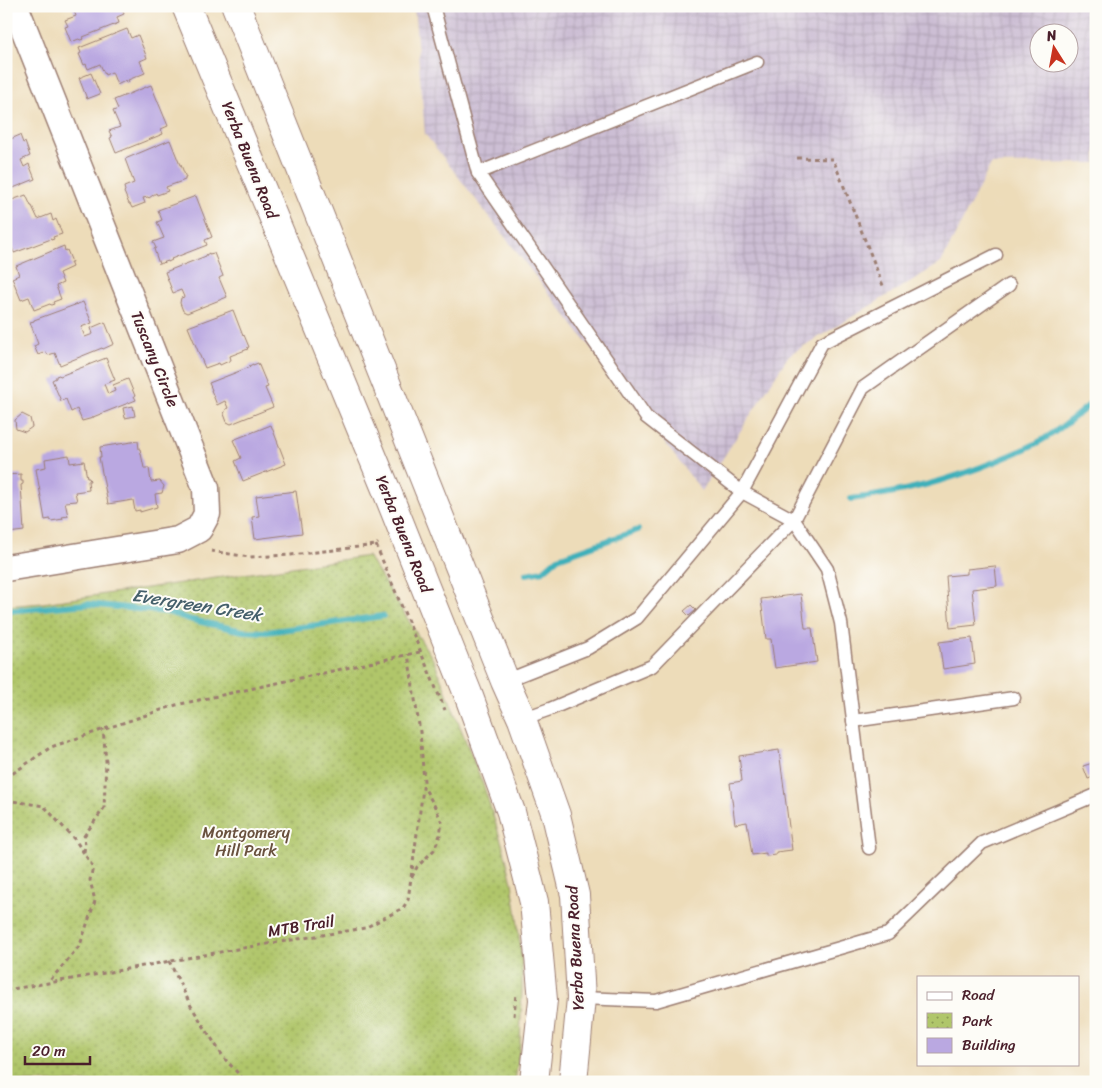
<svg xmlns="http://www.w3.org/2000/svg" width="1102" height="1088" viewBox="0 0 1102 1088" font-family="Sriracha,sans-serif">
	<defs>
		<pattern id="industrial-grid" width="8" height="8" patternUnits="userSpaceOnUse" patternTransform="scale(1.25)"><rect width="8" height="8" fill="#ccbed4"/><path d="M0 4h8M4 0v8" fill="none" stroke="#b1a3b6"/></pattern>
		<pattern id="park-dots" width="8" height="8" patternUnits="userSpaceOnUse" patternTransform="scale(1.25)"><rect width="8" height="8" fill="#b0c66a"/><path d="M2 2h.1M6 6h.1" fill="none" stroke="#91a057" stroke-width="1.8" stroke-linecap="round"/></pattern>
	</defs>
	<rect width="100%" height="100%" fill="#fdfcf7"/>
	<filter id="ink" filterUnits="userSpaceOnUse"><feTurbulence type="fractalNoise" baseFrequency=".02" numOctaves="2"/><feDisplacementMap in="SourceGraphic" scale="10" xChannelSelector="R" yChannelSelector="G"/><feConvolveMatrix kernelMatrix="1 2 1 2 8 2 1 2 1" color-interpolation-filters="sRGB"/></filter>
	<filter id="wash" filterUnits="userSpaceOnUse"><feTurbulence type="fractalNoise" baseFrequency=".0096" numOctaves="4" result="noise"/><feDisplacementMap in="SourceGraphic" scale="20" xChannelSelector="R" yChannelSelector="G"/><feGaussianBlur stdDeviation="1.12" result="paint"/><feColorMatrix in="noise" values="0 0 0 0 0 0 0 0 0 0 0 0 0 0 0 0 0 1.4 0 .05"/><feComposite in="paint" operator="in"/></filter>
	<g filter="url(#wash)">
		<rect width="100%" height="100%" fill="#eddcb9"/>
		<path fill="url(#industrial-grid)" fill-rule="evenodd" d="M 414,6 L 1096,6 L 1096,163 L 991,164 L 941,263 L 789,355 L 702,491 L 425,134 ZM 1040,32 L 1070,32 L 1070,62 L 1040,62 Z"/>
		<path fill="url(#park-dots)" stroke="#7d724a" d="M 368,556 L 434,661 L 484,787 L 504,850 L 512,883 L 517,917 L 522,965 L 522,988 L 520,1044 L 515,1082 L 6,1082 L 6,606 L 43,603 Z"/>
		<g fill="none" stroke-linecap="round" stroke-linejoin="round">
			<g stroke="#3fb0ba" stroke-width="6">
				<path d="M 851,499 C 902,493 951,480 999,460 C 1014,454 1029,448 1044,439 C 1062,428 1079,413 1096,400"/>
				<path d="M 526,574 L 543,571 L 558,558 L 638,530"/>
				<path d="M 6,611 L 88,604 L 167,612 L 192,620 L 243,631 L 266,632 L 383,616"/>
			</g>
		</g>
		<g id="blocks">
			<g fill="#baa8e1">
				<path d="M 72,6 L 121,6 L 124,14 L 117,17 L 119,23 L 83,37 L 84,39 L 80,40 L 79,39 L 71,42 L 65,27 L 68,26 L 65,20 L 76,16 Z"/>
				<path d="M 1082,6 L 1096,6 L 1096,27 L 1088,7 L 1083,9 Z"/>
				<path d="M 127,29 L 131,38 L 138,35 L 147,58 L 140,61 L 145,73 L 128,80 L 129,82 L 126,83 L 125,81 L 117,85 L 112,72 L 105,75 L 100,64 L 88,69 L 86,64 L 84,65 L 79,54 L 81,53 L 79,48 Z"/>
				<path d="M 91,73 L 100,94 L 87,99 L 79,78 Z"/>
				<path d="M 151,85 L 168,126 L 161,129 L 163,134 L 116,153 L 110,138 L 112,137 L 109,131 L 120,127 L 113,111 L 118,109 L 114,100 Z"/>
				<path d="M 20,135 L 23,143 L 25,142 L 30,156 L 21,160 L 24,167 L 29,164 L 35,179 L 6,191 L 6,141 Z"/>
				<path d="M 170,140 L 180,165 L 181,165 L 186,178 L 185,178 L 185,180 L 166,187 L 168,191 L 157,195 L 156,193 L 149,198 L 148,197 L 143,198 L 145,203 L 132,208 L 130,204 L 129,204 L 124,192 L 125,191 L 124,187 L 134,183 L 125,159 Z"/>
				<path d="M 26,195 L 31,206 L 32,206 L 38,219 L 51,214 L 53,221 L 56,219 L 62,234 L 53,237 L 54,239 L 51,240 L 51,239 L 14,253 L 12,248 L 6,250 L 6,202 Z"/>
				<path d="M 196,196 L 212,237 L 205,240 L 207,245 L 171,259 L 172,260 L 168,262 L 168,261 L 159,264 L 154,249 L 156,248 L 153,242 L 164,238 L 157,222 L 162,220 L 158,210 Z"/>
				<path d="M 64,246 L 65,251 L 67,250 L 72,262 L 70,262 L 72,267 L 59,273 L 63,283 L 56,286 L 61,299 L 53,302 L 54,304 L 51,305 L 50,304 L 34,310 L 29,297 L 21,300 L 12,278 L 19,275 L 16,266 Z"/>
				<path d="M 209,253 L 209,254 L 214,253 L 223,276 L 219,278 L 227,297 L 187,313 L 183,311 L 180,303 L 181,298 L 184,297 L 181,290 L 173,293 L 165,272 L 206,256 L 206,255 Z"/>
				<path d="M 83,302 L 92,323 L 81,327 L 85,337 L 93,334 L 91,328 L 105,322 L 114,344 L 103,349 L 102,348 L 60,365 L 55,353 L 48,355 L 46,352 L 38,355 L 34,346 L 38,344 L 30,322 L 34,321 L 34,320 Z"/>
				<path d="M 233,310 L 243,336 L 244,335 L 249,347 L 247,348 L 248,349 L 230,356 L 231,360 L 220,365 L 219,363 L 205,368 L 188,327 Z"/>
				<path d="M 106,358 L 115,380 L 104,384 L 108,394 L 115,391 L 113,385 L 128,379 L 135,396 L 134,396 L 136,400 L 93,417 L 93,418 L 82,421 L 77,409 L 71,412 L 66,399 L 61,401 L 52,380 L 56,378 L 56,376 L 59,375 L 60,376 Z"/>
				<path d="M 258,363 L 268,387 L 265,388 L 273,407 L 231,424 L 227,422 L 224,414 L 226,409 L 228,408 L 225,401 L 217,405 L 211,390 L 212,390 L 209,383 L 250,367 L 249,366 L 253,364 L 253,365 Z"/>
				<path d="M 133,406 L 135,416 L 125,418 L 123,408 Z"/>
				<path d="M 22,414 L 30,418 L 32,427 L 25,432 L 16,429 L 15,420 Z"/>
				<path d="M 271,425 L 286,464 L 243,481 L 235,461 L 241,458 L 233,440 Z"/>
				<path d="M 138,441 L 139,449 L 140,449 L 144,468 L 149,468 L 151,482 L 160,481 L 164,486 L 162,493 L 155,494 L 157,507 L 140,512 L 140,510 L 135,511 L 133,500 L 108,504 L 99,457 L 101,457 L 100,447 Z"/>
				<path d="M 69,455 L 70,463 L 84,461 L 87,478 L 89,478 L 90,481 L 88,481 L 89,490 L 75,492 L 77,501 L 65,502 L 68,516 L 62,517 L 63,519 L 51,521 L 50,519 L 45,520 L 36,469 L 46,467 L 45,459 Z"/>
				<path d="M 21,474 L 21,481 L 23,481 L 23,484 L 21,485 L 24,531 L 8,533 L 6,533 L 6,520 L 8,520 L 7,509 L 6,509 L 6,475 Z"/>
				<path d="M 296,491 L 302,533 L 255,539 L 252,517 L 259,516 L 256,496 Z"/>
				<path d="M 995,566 L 997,586 L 972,589 L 976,625 L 950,628 L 946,576 L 967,574 L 967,569 Z"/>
				<path d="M 801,594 L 805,628 L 812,628 L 817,662 L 775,668 L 771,639 L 766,639 L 761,599 Z"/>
				<path d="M 691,605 L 696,610 L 689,616 L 684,611 Z"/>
				<path d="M 972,638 L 975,664 L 943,669 L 939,642 Z"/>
				<path d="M 779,750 L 792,850 L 776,852 L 776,855 L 766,856 L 766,853 L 752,855 L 747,822 L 735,824 L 730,783 L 742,781 L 739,756 Z"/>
				<path d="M 1096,762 L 1096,776 L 1088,779 L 1083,766 Z"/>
			</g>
		</g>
	</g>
	<g filter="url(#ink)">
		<use href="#blocks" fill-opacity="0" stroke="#9c7e72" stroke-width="1"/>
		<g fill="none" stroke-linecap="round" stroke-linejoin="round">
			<g stroke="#9c7e72" stroke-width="15">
				<g id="service">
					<path d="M 433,6 L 478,173 L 646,417 L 742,492 L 794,520 L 827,569 L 841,623 L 869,848"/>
					<path d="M 478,173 L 757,62"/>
					<path d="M 505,681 L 588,648 L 637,618 L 742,492 L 822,343 L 996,255"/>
					<path d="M 522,719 L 550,709 L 652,666 L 794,520 L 863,388 L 1009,285"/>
					<path d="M 853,721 L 1014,698"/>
					<path d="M 581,998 L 656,1001 L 888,934 L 982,843 L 1096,795"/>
				</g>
			</g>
			<g stroke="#9c7e72" stroke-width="29">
				<path id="minor" d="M 6,568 L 178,540 L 199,529 L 207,514 L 206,488 L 15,6"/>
			</g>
			<g stroke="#9c7e72" stroke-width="30">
				<g id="tertiary">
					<path d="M 186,6 L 386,489 L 468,694 L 511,812 L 534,902 L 543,1000 L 534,1082"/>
					<path d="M 236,6 L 505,681 L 522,719 L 556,815 L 575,895 L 581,998 L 573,1082"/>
				</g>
			</g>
			<g stroke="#9c7e72" stroke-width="3" stroke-dasharray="4 4" stroke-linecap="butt">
				<path d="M 797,158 L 833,159 L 884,288"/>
				<path d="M 376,545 L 445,710"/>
				<path d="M 211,551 L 249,557 L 291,555 L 376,545 L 378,543"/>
				<path d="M 6,778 L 51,747 L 176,705 L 420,652"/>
				<path d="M 6,800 L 44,806 L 76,841 L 93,867 L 90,880 L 95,901 L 80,945 L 48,983"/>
				<path d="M 84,852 L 85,845 L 84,836 L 104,808 L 106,761 L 103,729"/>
				<path d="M 412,877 L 417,867 L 434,850 L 440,835 L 442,822 L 434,805 L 424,787"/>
				<path d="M 169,961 L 191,1006 L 224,1058 L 246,1082"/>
				<path d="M 6,990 L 66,980 L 237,949 L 365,928 L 403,908 L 408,900 L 424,781 L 420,732 L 408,654"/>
				<path d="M 514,1016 L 516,993"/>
			</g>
			<use href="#service" stroke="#fff" stroke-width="12"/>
			<use href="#minor" stroke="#fff" stroke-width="26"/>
			<use href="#tertiary" stroke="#fff" stroke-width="28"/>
		</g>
	</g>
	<g text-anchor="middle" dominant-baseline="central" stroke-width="4" stroke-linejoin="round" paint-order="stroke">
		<g font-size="16" fill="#4a1f2b" stroke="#fdfcf7">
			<text transform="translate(250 160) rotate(68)">Yerba Buena Road</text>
			<text transform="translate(155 359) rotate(68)">Tuscany Circle</text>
			<text transform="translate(404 534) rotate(68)">Yerba Buena Road</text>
			<text transform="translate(301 926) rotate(-9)">MTB Trail</text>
			<text transform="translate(575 948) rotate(-93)">Yerba Buena Road</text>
		</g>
		<g font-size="16" fill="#69513e" stroke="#fdfcf7">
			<text x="246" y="832">Montgomery<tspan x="246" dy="18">Hill Park</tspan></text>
		</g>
		<g font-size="18" font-style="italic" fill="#45606b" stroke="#fdfcf7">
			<text transform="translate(197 605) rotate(9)">Evergreen Creek</text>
		</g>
	</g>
	<rect width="1102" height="1088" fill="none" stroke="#fdfcf7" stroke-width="25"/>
	<rect x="917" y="976" width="162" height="90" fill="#fdfcf7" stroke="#b5a4a5"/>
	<rect x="927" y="992" width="25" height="8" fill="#ffffff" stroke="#b5a4a5"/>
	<text x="962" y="1000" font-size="15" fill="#4a1f2b">Road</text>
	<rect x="927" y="1013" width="25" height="15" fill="url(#park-dots)" stroke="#b5a4a5"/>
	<text x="962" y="1026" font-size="15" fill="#4a1f2b">Park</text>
	<rect x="927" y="1038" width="25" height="15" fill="#baa8e1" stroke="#b5a4a5"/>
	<text x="962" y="1050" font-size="15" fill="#4a1f2b">Building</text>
	<g transform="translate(1054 48) rotate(349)"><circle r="24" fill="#fdfcf7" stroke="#b5a4a5"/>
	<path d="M0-4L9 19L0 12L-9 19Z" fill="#c8321e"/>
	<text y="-8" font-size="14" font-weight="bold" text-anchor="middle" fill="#4a1f2b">N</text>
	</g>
	<path d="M25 1056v8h65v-8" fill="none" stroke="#4a1f2b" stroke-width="2.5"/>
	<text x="32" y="1056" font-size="15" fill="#4a1f2b" stroke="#fdfcf7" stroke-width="4" paint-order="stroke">20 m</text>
</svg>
